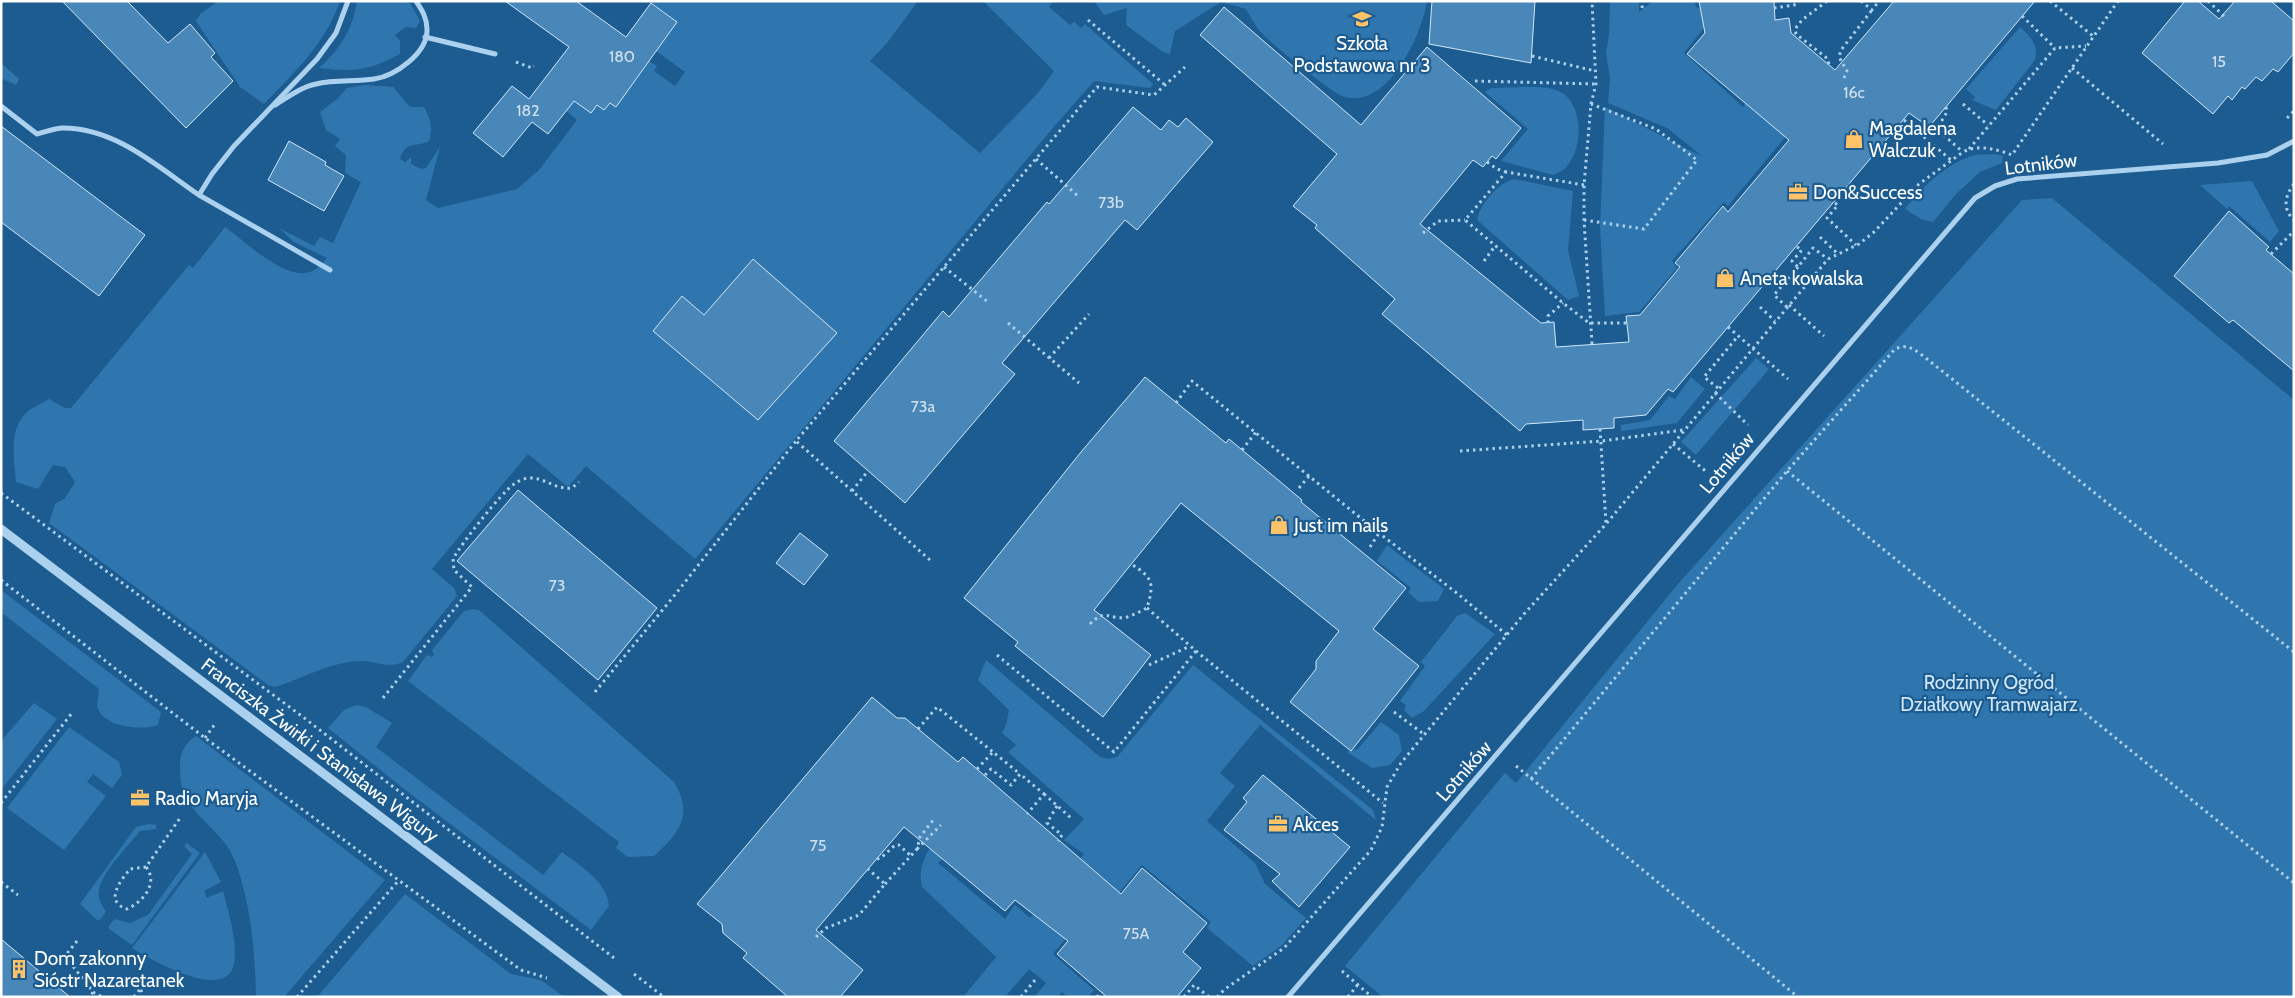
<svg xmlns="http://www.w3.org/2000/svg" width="2295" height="998" viewBox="0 0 2295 998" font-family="Cabin,sans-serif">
	<rect width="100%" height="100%" fill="#1c5c90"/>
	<g fill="#2f76ae">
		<path d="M 219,1 L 340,1 C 326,43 294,73 264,104 L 240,87 L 196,21 L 201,13 Z"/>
		<path d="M 357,1 L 409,1 L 420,21 L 416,28 L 406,27 L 395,35 L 400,41 L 400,54 C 368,71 354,72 319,68 C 340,49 353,29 357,1 Z"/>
		<path d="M 650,1 L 918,1 L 887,43 L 870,61 L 980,153 L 1038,93 L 1054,71 L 983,1 L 1053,1 L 1049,7 L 1070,25 L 1074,22 L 1081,28 L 1085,24 L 1153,84 L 1150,88 L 1094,81 L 1052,129 L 695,559 L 586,466 L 568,487 L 528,454 L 432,569 L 454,588 L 457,596 L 403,662 C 389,669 376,661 361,661 C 332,661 302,679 275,687 L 268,685 L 49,523 L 55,504 L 65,498 L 75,482 L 65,467 L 53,465 L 38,489 L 16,482 C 14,460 8,428 28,411 C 34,407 42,403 49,399 L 65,408 L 71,408 L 189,265 L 193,268 L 225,227 C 245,241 280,276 305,273 C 315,272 321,265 327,258 L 294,242 L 279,228 L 314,246 L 320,237 L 333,243 L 361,182 L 345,173 L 346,155 L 335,146 L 340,139 L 326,130 L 320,112 L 336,100 L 347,88 L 364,85 L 393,87 L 410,107 L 424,107 C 431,119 433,128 429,141 C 415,148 406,140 400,159 L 405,162 L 411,157 L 411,164 L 421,169 L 426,168 L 440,147 L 426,200 L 438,208 L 517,189 L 539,170 L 577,120 L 564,109 L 569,98 L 591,113 L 597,105 L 604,110 L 610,103 L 616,107 L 649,61 L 657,66 L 654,71 L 675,86 L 685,72 L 656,51 L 677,22 Z"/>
		<path d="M 1094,1 L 1427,1 C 1422,35 1387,112 1342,96 C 1331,92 1266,40 1258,29 C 1254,23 1250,16 1246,9 L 1221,2 L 1175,31 L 1170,54 L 1163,52 L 1126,25 L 1127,8 L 1104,15 Z"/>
		<path d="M 1610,1 L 1639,1 L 1639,12 L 1653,1 L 1694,1 L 1697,8 L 1710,6 L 1712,18 L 1684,53 L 1743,107 L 1747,101 L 1788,134 L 1728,206 L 1724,202 L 1672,261 L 1677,268 L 1639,312 L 1605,316 L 1600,227 L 1605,107 L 1703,157 L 1667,128 L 1608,103 L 1610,78 L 1606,53 L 1609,35 Z"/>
		<path d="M 2020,27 C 2031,38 2039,44 2035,60 L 1996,110 L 1972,100 L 1975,97 L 1966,89 Z"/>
		<path d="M 1,63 L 19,79 L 16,85 L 1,78 Z"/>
		<path d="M 1491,88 C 1508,88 1538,85 1553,89 C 1584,96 1585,148 1566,167 C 1563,171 1558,173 1553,175 L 1501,161 L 1528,129 L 1485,92 Z"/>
		<path d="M 1995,154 L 2003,156 L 2002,163 L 1980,172 L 1956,194 L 1933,222 L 1921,219 L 1905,209 C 1920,188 1950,161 1975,155 C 1981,154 1989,155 1995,154 Z"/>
		<path d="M 1514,179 L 1573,191 L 1568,250 L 1579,296 L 1568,300 L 1477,220 C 1480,204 1498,183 1514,179 Z"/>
		<path d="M 2252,181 L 2279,231 L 2270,242 L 2229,206 L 2227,209 L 2200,185 Z"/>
		<path d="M 2052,198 L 2294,400 L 2294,997 L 1383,997 L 1345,966 L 1505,773 L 1516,783 L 1677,585 L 2022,200 Z"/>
		<path d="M 1756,358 L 1769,369 L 1696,455 L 1681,442 Z"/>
		<path d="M 1691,377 L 1705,389 L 1677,423 L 1621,431 L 1621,425 L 1650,420 L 1669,396 L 1675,399 Z"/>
		<path d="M 1387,545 L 1444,589 L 1438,601 L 1419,602 L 1408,592 L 1411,588 L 1377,561 Z"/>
		<path d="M 1,590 L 161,712 L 158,725 C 142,731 105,727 98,709 C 96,703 99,695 99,689 L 1,612 Z"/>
		<path d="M 472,609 L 479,610 L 674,782 C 694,815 679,833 654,856 L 628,857 L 616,848 L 619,842 L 408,681 L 427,655 L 432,657 L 434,655 L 432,650 L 464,611 Z"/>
		<path d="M 1465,613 L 1495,634 L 1424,711 L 1412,718 L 1404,710 L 1406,705 L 1400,701 L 1425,666 L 1421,662 L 1457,616 Z"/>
		<path d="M 986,660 L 1100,757 L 1109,759 L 1117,757 L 1193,665 L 1373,810 L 1376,820 L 1260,725 L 1220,773 L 1235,786 L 1207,821 L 1255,863 L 1265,884 L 1306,918 L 1282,945 L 1253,966 L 1207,928 L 1211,922 L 1142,865 L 1103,912 L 1091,908 L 1053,954 L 1094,990 L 1088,997 L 1068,997 L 1062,992 L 1057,997 L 1034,997 L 1046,983 L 1029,969 L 1005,997 L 963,997 L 996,957 L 922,887 C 917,865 927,853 938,836 L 953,848 L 938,863 L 1005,919 L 1015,905 L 1030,918 L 1084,854 L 1064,840 L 1084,819 L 1008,752 L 1016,745 L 1002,733 L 1006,725 L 1009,710 L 978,680 Z"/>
		<path d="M 34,703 L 57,719 L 1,790 L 1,741 Z"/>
		<path d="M 356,705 L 366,707 L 392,723 L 376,747 L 543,875 L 562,852 C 580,866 607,881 609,906 L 591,930 L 404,789 L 328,728 L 344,710 Z"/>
		<path d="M 1381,722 L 1399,735 L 1402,751 L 1390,765 L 1372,768 L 1347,752 L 1358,749 Z"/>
		<path d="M 69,727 L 119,762 L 122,775 L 112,788 L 93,774 L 87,782 L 106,796 L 64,850 L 7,808 Z"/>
		<path d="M 196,736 L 385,880 L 284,997 L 256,997 C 255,951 251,904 235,861 C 225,834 197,820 184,795 C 181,787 180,777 180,768 C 179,754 184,744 196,736 Z"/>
		<path d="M 148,824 L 156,825 L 156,829 L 140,831 C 128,846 102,872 99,890 C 97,898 102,905 106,912 L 100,920 L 97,920 L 80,904 L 136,827 Z"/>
		<path d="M 187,843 L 200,853 L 132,945 L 109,929 L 109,926 L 115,919 L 130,923 L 148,915 L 192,854 L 184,846 Z"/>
		<path d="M 205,852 L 221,882 L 204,891 L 207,898 L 223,891 C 228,910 241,952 232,970 C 217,998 150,959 132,948 Z"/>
		<path d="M 405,894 L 511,974 L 541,980 L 564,997 L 317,997 Z"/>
	</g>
	<g fill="#4987b9" stroke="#d1e8fa">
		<path d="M 62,1 L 127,1 L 168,43 L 190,24 L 215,53 L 211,57 L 233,81 L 186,128 Z"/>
		<path d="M 505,1 L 576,1 L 626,37 L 651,3 L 677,22 L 616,107 L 610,103 L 604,110 L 597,105 L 591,113 L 574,101 L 548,134 L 532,122 L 503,157 L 473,133 L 512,86 L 529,99 L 569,47 Z"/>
		<path d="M 1432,1 L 1535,1 L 1531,63 L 1429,44 Z"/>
		<path d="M 1699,1 L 1774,1 L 1775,20 L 1789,18 L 1791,33 L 1835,70 L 1894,1 L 2035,1 L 1929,127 L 1909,113 L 1673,392 L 1668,389 L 1646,415 L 1614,418 L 1614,428 L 1583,430 L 1583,420 L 1526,424 L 1520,431 L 1382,314 L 1395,299 L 1315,228 L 1317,225 L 1293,206 L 1337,154 L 1200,35 L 1224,7 L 1361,125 L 1427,47 L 1521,128 L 1496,159 L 1492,156 L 1483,167 L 1473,160 L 1420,224 L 1541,323 L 1554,322 L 1556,347 L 1629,342 L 1626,316 L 1640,315 L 1680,267 L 1675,263 L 1723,206 L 1728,212 L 1789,140 L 1687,54 L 1705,33 Z"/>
		<path d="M 2185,1 L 2198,1 L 2219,19 L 2235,1 L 2271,1 L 2294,21 L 2294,53 L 2278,72 L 2273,69 L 2262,81 L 2256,77 L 2245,89 L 2242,87 L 2232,100 L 2228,96 L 2213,114 L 2142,53 Z"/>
		<path d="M 1133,107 L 1161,130 L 1169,120 L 1178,127 L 1186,118 L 1213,142 L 1137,230 L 1125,220 L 1002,363 L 1015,374 L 905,503 L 834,441 L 943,311 L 949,317 L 1047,202 L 1049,204 Z"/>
		<path d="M 1,126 L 145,235 L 99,296 L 1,222 Z"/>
		<path d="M 289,141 L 326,162 L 325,165 L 344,176 L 324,211 L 268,180 Z"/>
		<path d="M 2229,211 L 2269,247 L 2266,250 L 2294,274 L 2294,371 L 2233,320 L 2229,323 L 2174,276 Z"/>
		<path d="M 753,259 L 837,333 L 758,420 L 653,331 L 682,296 L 704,315 Z"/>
		<path d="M 1145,377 L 1226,443 L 1229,439 L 1302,500 L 1301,502 L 1406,588 L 1373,629 L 1419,666 L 1351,751 L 1290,702 L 1316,669 L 1316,661 L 1339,631 L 1181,503 L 1094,610 L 1151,655 L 1103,717 L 1015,646 L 1018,642 L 964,598 L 1081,452 Z"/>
		<path d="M 518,490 L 657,608 L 598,680 L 457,561 Z"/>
		<path d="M 800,533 L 828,555 L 804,585 L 776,563 Z"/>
		<path d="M 872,697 L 897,718 L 905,718 L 958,762 L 963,757 L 1121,894 L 1142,868 L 1207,923 L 1183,952 L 1201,968 L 1177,997 L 1107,997 L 1057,954 L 1068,941 L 1015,900 L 1005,911 L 904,827 L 816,930 L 863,970 L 840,997 L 788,997 L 743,958 L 747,953 L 723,933 L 722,924 L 697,904 Z"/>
		<path d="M 1263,775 L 1350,847 L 1299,907 L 1272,881 L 1280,874 L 1224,830 L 1247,802 L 1243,798 Z"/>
		<path d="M 1,939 L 70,997 L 1,997 Z"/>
	</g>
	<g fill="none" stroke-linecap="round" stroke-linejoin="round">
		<g stroke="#abd1ee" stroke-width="3" stroke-dasharray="2.5 4" stroke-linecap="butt">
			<path d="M 1827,1 L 1802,20 L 1795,29 L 1796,34 L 1828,59 L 1829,65"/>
			<path d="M 1861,1 L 1872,10 L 1879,1"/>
			<path d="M 2050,1 L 2093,36"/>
			<path d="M 2208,1 L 2227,19"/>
			<path d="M 1642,8 L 1643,1"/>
			<path d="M 1774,8 L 1794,5 L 1799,1"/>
			<path d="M 2022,16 L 2055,48"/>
			<path d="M 1088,20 L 1164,84"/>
			<path d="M 1532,56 L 1595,71"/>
			<path d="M 516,62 L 532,68 L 534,66"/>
			<path d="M 2072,68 L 2163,144"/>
			<path d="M 1844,78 L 1847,71 L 1839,57 L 1841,50 L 1872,10"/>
			<path d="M 1475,81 L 1596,84"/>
			<path d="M 1963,104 L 1988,125"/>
			<path d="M 1946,107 L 1947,112 L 1938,127 L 1940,132 L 1963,152"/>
			<path d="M 2287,118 L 2294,111"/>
			<path d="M 1904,120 L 1951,160"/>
			<path d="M 1969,149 L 2055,48 L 2086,46"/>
			<path d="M 1036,159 L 1078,196"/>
			<path d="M 1487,162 L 1497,169 L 1506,172"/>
			<path d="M 2294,184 C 2285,195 2282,209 2294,220"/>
			<path d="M 1584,185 L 1506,172 L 1465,220 L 1563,303 L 1589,323 L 1627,323"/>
			<path d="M 1835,203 L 1838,205 L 1827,218 L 1856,245"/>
			<path d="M 1584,220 L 1644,229 L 1697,160 L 1656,129 L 1591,104"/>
			<path d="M 1423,233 L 1438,221 L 1465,220"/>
			<path d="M 1820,237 L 1838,254"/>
			<path d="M 1797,247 L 1802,250 L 1792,261 L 1798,267 L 1813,248 L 1828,259"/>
			<path d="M 2271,254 L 2294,231"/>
			<path d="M 1484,261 L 1495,246"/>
			<path d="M 944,267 L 988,302"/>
			<path d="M 1789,305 L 1824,336"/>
			<path d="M 1760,307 L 1775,321"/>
			<path d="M 1787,307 L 1774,295 L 1798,267"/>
			<path d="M 1008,323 L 1079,383"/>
			<path d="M 1548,323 L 1548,316 L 1563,303"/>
			<path d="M 1728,327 L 1788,379"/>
			<path d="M 1592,344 L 1584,220 L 1584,185 L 1591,104 L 1596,84 L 1592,1"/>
			<path d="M 1049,358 L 1089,314"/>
			<path d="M 1718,388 L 1704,377 L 1738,336"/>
			<path d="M 1715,393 L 1748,425"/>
			<path d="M 1176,403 L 1192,381 L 1379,533 L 1458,594 L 1507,635"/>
			<path d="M 1600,429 L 1606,523"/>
			<path d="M 1673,444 L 1708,473"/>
			<path d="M 1242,450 L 1256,432"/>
			<path d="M 1460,451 L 1602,441 L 1683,430"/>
			<path d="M 1787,471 L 2294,883"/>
			<path d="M 1299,488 L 1309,476"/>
			<path d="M 852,491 L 868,471"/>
			<path d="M 1,493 L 303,717 L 614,958"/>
			<path d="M 1370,547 L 1379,533"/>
			<path d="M 930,560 L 796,441 L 1097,87 L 1154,95 L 1185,67"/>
			<path d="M 1,580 L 205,738 L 521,970 L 547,978"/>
			<path d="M 1147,608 L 1196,651 L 1383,803"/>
			<path d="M 1090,624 C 1106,607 1110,621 1127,617 C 1134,615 1141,611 1147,608 C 1154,584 1154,578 1131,564"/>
			<path d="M 997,655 L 1114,752 L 1196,651"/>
			<path d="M 1149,665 L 1190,646"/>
			<path d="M 595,692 L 674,596 L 796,441"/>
			<path d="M 383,698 L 472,587 L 454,570 L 453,559 C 461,544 501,493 514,484 C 518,481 523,479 528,478 C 545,477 555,490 572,488 L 579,482"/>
			<path d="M 1394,712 L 1425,735"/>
			<path d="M 918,729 L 937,707 L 993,752"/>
			<path d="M 205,738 L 215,724"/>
			<path d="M 1516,766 L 1798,997"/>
			<path d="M 977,769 L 993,752 L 1020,774"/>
			<path d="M 985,775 L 991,769 L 1011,785 L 1020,774 L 1044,794 L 1027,814"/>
			<path d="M 1531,779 L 1787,471 L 1895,349 C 1907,344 1912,348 1922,355 L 2294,652"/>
			<path d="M 1044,794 L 1071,818"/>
			<path d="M 1,803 L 72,713"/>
			<path d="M 1057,806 L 1047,823 L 1062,835 L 1058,841"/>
			<path d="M 917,849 L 941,825"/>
			<path d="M 877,859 L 881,858 L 895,845 L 899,845 L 911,856"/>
			<path d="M 146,867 L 130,869 C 120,881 104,902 127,909 C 143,902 159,883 146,867 L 180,818"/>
			<path d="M 1,882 L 18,895"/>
			<path d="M 885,884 L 917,849 L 920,837 L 934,819"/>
			<path d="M 816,937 L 826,928 L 859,915 L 885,884 L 868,869"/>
			<path d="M 77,941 L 65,956 L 93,992 L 90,997"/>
			<path d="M 1342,971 L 1372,997"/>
			<path d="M 634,974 L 664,997"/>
			<path d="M 93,992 L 102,997"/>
			<path d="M 134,997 L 141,988 L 142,997"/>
			<path d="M 297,997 L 399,880"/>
			<path d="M 1021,997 L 1035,980"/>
			<path d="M 1097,997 L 1102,992"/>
			<path d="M 1184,997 L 1194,985 L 1209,997"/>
			<path d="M 1217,997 L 1225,989 L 1284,948 L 1371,850 L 1382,827 L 1387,787 L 1401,763 L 1524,614 L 1606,524 L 1828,259 L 1859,244 L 1874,232 L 1919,184 L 1963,152 C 1978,144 1996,149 2012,155 L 2118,1"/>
			<path d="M 1348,997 L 1359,983"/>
		</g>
		<g stroke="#abd1ee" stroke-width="5">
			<path d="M 425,37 L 495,54"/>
			<path d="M 275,105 C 288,97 301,87 316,84 C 335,79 355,82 374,79 C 395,76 428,53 427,29 C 427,18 422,10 416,1"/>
			<path d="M 1,106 L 37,134 C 45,132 55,128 63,128 C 116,128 158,167 199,195"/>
			<path d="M 330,270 L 199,195 L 212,174 L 234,146 L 317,59 L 336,33 L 348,1"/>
			<path d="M 1288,997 L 1975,198 L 1995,186 L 2017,179 L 2218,163 L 2267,155 L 2294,141"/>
		</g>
		<path stroke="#abd1ee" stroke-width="9" d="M 1,529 L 618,997"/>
	</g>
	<defs>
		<g id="school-bare" transform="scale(1.5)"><path d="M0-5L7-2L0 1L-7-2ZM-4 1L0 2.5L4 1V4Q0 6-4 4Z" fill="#fec269" stroke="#1c5c90" stroke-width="2.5" paint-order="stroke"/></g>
		<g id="shop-bare" transform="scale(1.5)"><path d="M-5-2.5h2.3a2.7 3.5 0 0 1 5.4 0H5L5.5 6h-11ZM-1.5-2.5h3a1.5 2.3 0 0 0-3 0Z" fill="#fec269" stroke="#1c5c90" stroke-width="2.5" paint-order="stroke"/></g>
		<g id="office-bare" transform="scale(1.5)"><path d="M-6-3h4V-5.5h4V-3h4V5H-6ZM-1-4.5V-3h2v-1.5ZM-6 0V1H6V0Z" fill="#fec269" stroke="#1c5c90" stroke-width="2.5" paint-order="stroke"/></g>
		<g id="building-bare" transform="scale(1.5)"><path d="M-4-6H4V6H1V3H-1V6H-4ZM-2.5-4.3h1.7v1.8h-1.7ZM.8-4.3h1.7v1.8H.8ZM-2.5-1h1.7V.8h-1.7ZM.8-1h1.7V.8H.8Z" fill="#fec269" stroke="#1c5c90" stroke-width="2.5" paint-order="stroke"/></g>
	</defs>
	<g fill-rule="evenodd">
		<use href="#school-bare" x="1362" y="19"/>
		<use href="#shop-bare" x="1854" y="139"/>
		<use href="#office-bare" x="1798" y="192"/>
		<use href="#shop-bare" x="1725" y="278"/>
		<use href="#shop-bare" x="1279" y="525"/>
		<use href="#office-bare" x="140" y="798"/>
		<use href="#office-bare" x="1278" y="824"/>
		<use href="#building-bare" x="19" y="969"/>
	</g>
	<g text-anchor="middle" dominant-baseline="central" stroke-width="4.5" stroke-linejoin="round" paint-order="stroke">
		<g font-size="16" fill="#d2e1ee">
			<text x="622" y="56">180</text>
			<text x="2219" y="61">15</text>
			<text x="1854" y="92">16c</text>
			<text x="528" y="110">182</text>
			<text x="1111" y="202">73b</text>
			<text x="923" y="406">73a</text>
			<text x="557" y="585">73</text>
			<text x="818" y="845">75</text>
			<text x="1136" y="933">75A</text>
		</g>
		<g font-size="19" fill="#fff" stroke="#1c5c90" text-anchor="start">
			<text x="1362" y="43" text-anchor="middle">Szkoła<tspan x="1362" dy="22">Podstawowa nr 3</tspan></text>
			<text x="1869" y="128">Magdalena<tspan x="1869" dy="22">Walczuk</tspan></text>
			<text x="1813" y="192">Don&amp;Success</text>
			<text x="1740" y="278">Aneta kowalska</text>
			<text x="1294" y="525">Just im nails</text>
			<text x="155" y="798">Radio Maryja</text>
			<text x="1293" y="824">Akces</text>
			<text x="34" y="958">Dom zakonny<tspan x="34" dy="22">Sióstr Nazaretanek</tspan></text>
		</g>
		<g font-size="19" fill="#fff" stroke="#1c5c90">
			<text transform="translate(2041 164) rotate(-7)">Lotników</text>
			<text transform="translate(1727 463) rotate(-50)">Lotników</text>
			<text transform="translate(320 750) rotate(37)">Franciszka Żwirki i Stanisława Wigury</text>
			<text transform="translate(1464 771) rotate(-49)">Lotników</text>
		</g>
		<g font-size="19" fill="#d1e8fa" stroke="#1c5c90">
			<text x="1989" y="682">Rodzinny Ogród<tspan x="1989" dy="22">Działkowy Tramwajarz</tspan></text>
		</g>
	</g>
	<rect width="2295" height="998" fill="none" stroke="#ffffff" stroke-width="5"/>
</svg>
